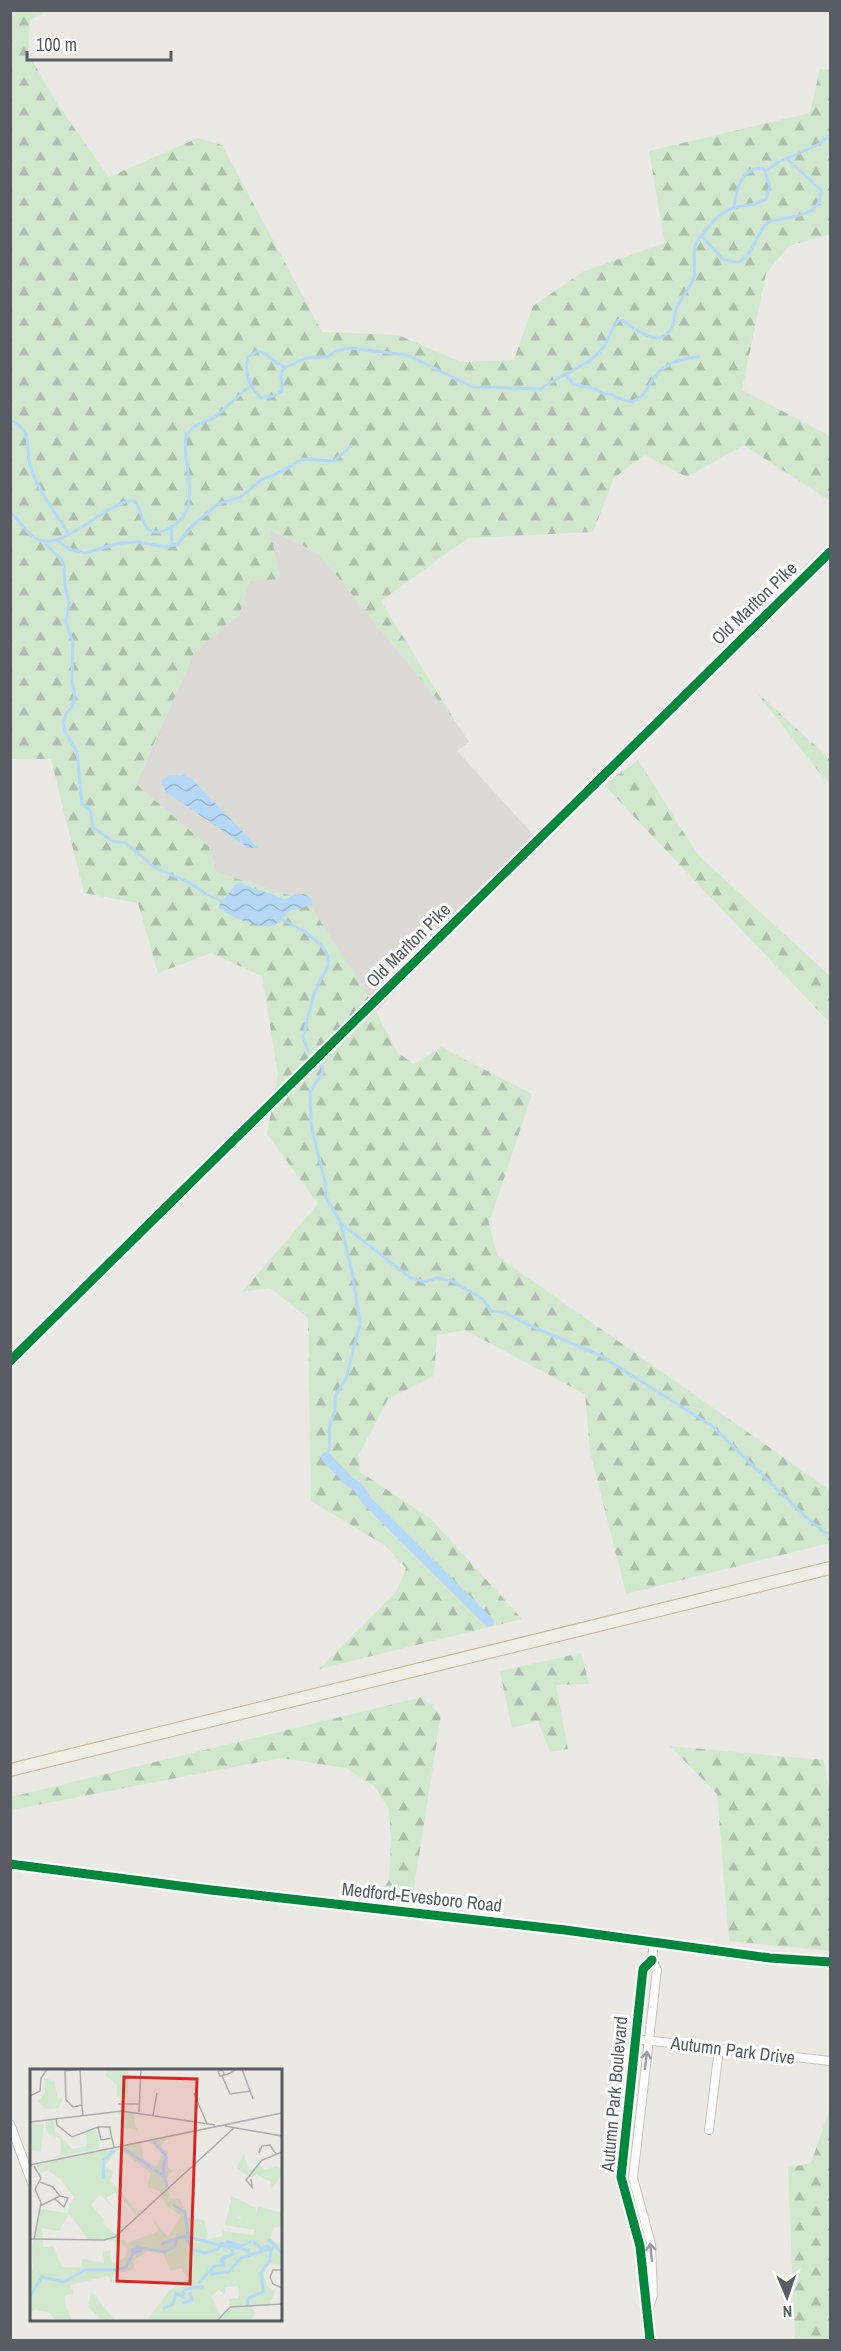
<svg xmlns="http://www.w3.org/2000/svg" width="841" height="2351" viewBox="0 0 841 2351" font-family="'Archivo Narrow',sans-serif">
	<defs>
		<pattern id="forest-firs" width="22" height="20" patternUnits="userSpaceOnUse" patternTransform="scale(1.5)"><rect width="22" height="20" fill="#d1e8cf"/><path d="M5 1l3.5 6h-7zM16 11l3.5 6h-7z" fill="#adbfac"/></pattern>
		<pattern id="water-waves" width="16" height="10" patternUnits="userSpaceOnUse" patternTransform="scale(1.5)"><rect width="16" height="10" fill="#b6d8f7"/><path d="M0 5q4-4 8 0t8 0" fill="none" stroke="#97b2cc"/></pattern>
	</defs>
	<rect width="100%" height="100%" fill="#eae9e4"/>
	<path fill="#dbdad5" d="M 269,529 L 319,554 L 455,721 L 469,742 L 457,751 L 540,842 L 453,927 L 377,1011 L 307,901 L 216,872 L 209,847 L 136,784 L 194,653 L 240,613 L 249,581 Z"/>
	<g fill="url(#forest-firs)">
		<path d="M 10,11 L 48,11 L 30,20 L 28,53 L 56,102 L 109,177 L 198,138 L 222,145 L 322,332 L 398,335 L 461,362 L 514,360 L 533,306 L 584,271 L 665,243 L 649,151 L 810,113 L 820,69 L 830,70 L 830,234 L 789,246 L 766,273 L 742,390 L 830,436 L 830,501 L 744,445 L 687,477 L 645,455 L 614,478 L 593,532 L 468,538 L 381,601 L 455,721 L 319,554 L 270,529 L 280,579 L 249,581 L 240,613 L 194,653 L 136,784 L 209,847 L 216,872 L 307,901 L 364,988 L 397,1052 L 414,1064 L 441,1047 L 532,1094 L 489,1223 L 497,1256 L 830,1490 L 830,1543 L 626,1594 L 590,1451 L 585,1394 L 465,1330 L 437,1335 L 434,1376 L 388,1399 L 359,1455 L 360,1472 L 430,1518 L 522,1619 L 319,1669 L 396,1592 L 406,1568 L 386,1546 L 311,1501 L 308,1318 L 270,1288 L 242,1292 L 318,1204 L 267,1134 L 278,1074 L 262,976 L 211,953 L 158,973 L 138,903 L 84,893 L 51,759 L 11,759 Z"/>
		<path d="M 755,691 L 830,759 L 830,784 L 819,772 Z"/>
		<path d="M 638,760 L 698,855 L 830,976 L 830,1023 L 604,785 Z"/>
		<path d="M 581,1653 L 589,1684 L 556,1685 L 568,1749 L 550,1752 L 538,1721 L 512,1728 L 500,1671 Z"/>
		<path d="M 422,1697 L 441,1715 L 412,1900 L 379,1897 L 389,1880 L 391,1842 L 389,1809 L 374,1786 L 346,1768 L 280,1758 L 11,1810 L 11,1797 Z"/>
		<path d="M 670,1746 L 823,1760 L 830,1792 L 830,1951 L 729,1941 L 717,1794 Z"/>
		<path d="M 829,2111 L 830,2111 L 830,2340 L 795,2340 L 788,2168 L 811,2163 Z"/>
	</g>
	<g fill="url(#water-waves)">
		<path d="M 169,775 L 183,775 L 192,779 L 259,848 L 248,848 L 166,792 L 160,782 Z"/>
		<path d="M 240,883 L 285,899 L 295,894 L 305,894 L 312,899 L 312,905 L 290,911 L 274,926 C 261,929 229,917 219,908 L 221,900 L 224,899 L 235,885 Z"/>
	</g>
	<g fill="none" stroke-linecap="round" stroke-linejoin="round">
		<g stroke="#b6d8f7" stroke-width="3">
			<path d="M 766,171 L 779,162 L 819,144 L 830,135"/>
			<path d="M 702,237 L 724,260 L 738,262 C 756,254 755,231 770,221 C 789,217 823,217 821,190 L 787,159"/>
			<path d="M 286,367 C 274,365 270,353 258,351 L 248,357 C 243,371 250,390 262,398 L 274,396 L 282,391 L 281,372 L 286,367 L 306,358 L 327,357 L 336,351 L 350,348 L 407,355 L 473,387 L 541,389 C 558,376 590,365 602,349 C 609,341 609,330 619,320 L 622,320 C 635,329 661,351 672,327 C 675,320 674,312 678,305 C 683,295 691,287 694,277 C 696,266 691,248 698,240 C 708,229 716,214 731,209 C 743,204 756,206 766,199 L 770,186 L 764,169 C 742,164 736,191 734,207"/>
			<path d="M 565,374 L 573,384 L 596,389 L 604,394 L 611,394 L 618,398 L 632,402 C 642,398 646,391 651,382 C 662,364 680,358 699,357"/>
			<path d="M 10,420 C 37,433 23,447 31,468 C 39,493 55,511 68,533"/>
			<path d="M 10,513 C 22,520 24,533 37,539 C 63,552 103,505 130,501 L 135,501 C 142,509 141,524 149,530 C 155,534 162,532 167,529 C 208,511 180,467 186,435 L 195,426 L 214,418 L 251,385"/>
			<path d="M 171,528 L 172,545"/>
			<path d="M 42,541 L 62,560 L 64,566 L 65,587 L 69,603 L 66,622 L 73,643 L 72,681 L 75,697 L 72,707 L 66,714 L 63,722 L 65,732 L 77,752 L 82,804 L 90,810 L 93,827 L 112,841 L 126,843 L 154,867 L 190,883 L 206,894 L 223,902"/>
			<path d="M 58,541 L 69,549 L 85,553 L 120,543 L 138,542 L 165,547 L 178,544 L 192,526 L 218,504 L 241,497 L 261,480 L 283,471 L 302,459 L 334,461 L 351,446"/>
			<path d="M 279,918 L 304,931 L 322,946 L 328,956 L 328,966 L 314,993 L 303,1037 L 308,1051"/>
			<path d="M 322,1066 L 323,1072 L 310,1092 L 311,1125 L 325,1182 L 326,1198 L 340,1221 L 352,1272 L 360,1324 L 346,1378 L 335,1397 L 335,1411 L 329,1427 L 330,1447 L 326,1457"/>
			<path d="M 340,1223 L 411,1278 L 425,1282 L 436,1278 L 452,1281 L 483,1299 L 491,1311 L 506,1313 L 522,1322 L 601,1356 L 712,1426 L 806,1517 L 824,1532 L 830,1533"/>
		</g>
		<path stroke="#b6d8f7" stroke-width="10" d="M 326,1457 L 350,1482 L 358,1487 L 367,1501 L 489,1622"/>
		<g stroke="#c6c6c5" stroke-width="10">
			<g id="minor">
				<path d="M 635,2039 L 830,2061"/>
				<path d="M 10,2124 L 32,2183"/>
				<path d="M 709,2130 L 719,2049"/>
				<path d="M 649,2308 L 653,2295 L 651,2244 L 633,2178 L 657,1970 L 652,1960 L 654,1942"/>
				<path d="M 650,2340 L 640,2246 L 621,2177 L 643,1969 L 652,1960"/>
			</g>
		</g>
		<g stroke="#c6c6c5" stroke-width="11">
			<g id="tertiary">
				<path d="M 10,1361 L 830,552"/>
				<path d="M 10,1864 L 211,1890 L 565,1930 L 770,1958 L 830,1962"/>
			</g>
		</g>
		<g stroke="#c2b691" stroke-width="14">
			<path id="trunk" d="M 10,1770 L 830,1568"/>
		</g>
		<use href="#minor" stroke="#fcfcfb" stroke-width="8"/>
		<use href="#tertiary" stroke="#fcfcfb" stroke-width="9"/>
		<use href="#trunk" stroke="#f0eee4" stroke-width="12"/>
		<g stroke="#fff" stroke-width="13">
			<g id="cycleway">
				<path d="M 10,1361 L 830,552"/>
				<path d="M 10,1864 L 211,1890 L 565,1930 L 770,1958 L 830,1962"/>
				<path d="M 650,2340 L 640,2246 L 621,2177 L 643,1969 L 652,1960"/>
			</g>
		</g>
		<use href="#cycleway" stroke="#00873e" stroke-width="9"/>
	</g>
	<defs><path id="oneway-shaft" d="M-6 0H5M1.5-3L5.5 0L1.5 3" fill="none" stroke-width="1.6" stroke-linecap="round" stroke-linejoin="round" transform="scale(1.5)"/></defs>
	<g stroke="#9a9da0">
		<use href="#oneway-shaft" transform="translate(646 2060) rotate(-83)"/>
		<use href="#oneway-shaft" transform="translate(651 2252) rotate(-96)"/>
	</g>
	<g text-anchor="middle" dominant-baseline="central" stroke-width="6" stroke-linejoin="round" paint-order="stroke">
		<g font-size="18" fill="#595d63" stroke="#fff">
			<text transform="translate(754 603) rotate(-44)">Old Marlton Pike</text>
			<text transform="translate(408 945) rotate(-45)">Old Marlton Pike</text>
			<text transform="translate(422 1897) rotate(6)">Medford-Evesboro Road</text>
			<text transform="translate(733 2050) rotate(7)">Autumn Park Drive</text>
			<text transform="translate(614 2094) rotate(-85)">Autumn Park Boulevard</text>
		</g>
	</g>
	<g transform="translate(30 2069)">
		<rect width="252" height="252" fill="#eae9e4"/>
		<path d="M 202,127 L 226,139 L 226,146 L 201,148 L 198,144 Z" fill="#d1e8cf"/>
		<path d="M 79,0 L 98,0 L 98,24 L 95,29 L 87,28 L 87,16 L 75,6 ZM 14,9 L 24,12 L 28,30 L 33,29 L 29,39 L 16,40 L 8,32 L 15,24 ZM 88,43 L 103,44 L 107,61 L 94,59 ZM 24,52 L 25,62 L 42,80 L 57,77 L 56,65 L 60,61 L 67,62 L 70,79 L 23,89 L 30,85 L 31,70 L 17,64 L 15,53 ZM 138,69 L 130,77 L 138,83 L 138,99 L 143,102 L 136,109 L 140,129 L 150,130 L 158,149 L 174,151 L 178,165 L 176,171 L 191,167 L 193,162 L 223,166 L 225,161 L 195,156 L 198,144 L 209,150 L 215,143 L 226,146 L 228,137 L 252,144 L 252,157 L 243,159 L 240,169 L 252,178 L 252,193 L 250,197 L 241,194 L 233,204 L 238,217 L 245,222 L 240,235 L 220,236 L 225,244 L 221,252 L 116,252 L 140,221 L 158,210 L 151,199 L 141,202 L 133,185 L 117,182 L 103,192 L 104,200 L 83,206 L 82,213 L 77,207 L 41,216 L 43,225 L 35,226 L 36,242 L 10,237 L 0,244 L 0,190 L 3,203 L 2,179 L 10,140 L 37,144 L 44,128 L 31,111 L 18,101 L 11,104 L 6,96 L 111,74 L 114,92 L 126,97 L 133,86 L 120,72 ZM 89,80 L 121,104 L 117,118 L 129,122 L 136,136 L 151,147 L 138,168 L 123,151 L 129,162 L 97,174 L 74,156 L 74,150 L 61,136 L 70,125 L 97,153 L 76,129 L 86,123 L 107,147 L 110,145 L 81,112 L 83,103 L 75,97 ZM 39,145 L 58,170 L 80,170 L 97,179 L 95,189 L 82,194 L 81,181 L 73,183 L 74,194 L 53,190 L 51,198 L 32,198 L 23,178 L 14,178 L 12,159 L 29,162 ZM 195,218 L 208,217 L 209,229 L 199,230 L 200,239 L 191,247 L 181,227 L 189,221 L 195,225 ZM 214,85 L 219,102 L 229,96 L 235,101 L 245,97 L 252,99 L 252,106 L 242,119 L 241,113 L 225,105 L 222,109 L 206,99 ZM 61,222 L 83,249 L 81,252 L 73,252 L 58,238 Z" fill="#d1e8cf" fill-rule="evenodd"/>
		<path d="M 0,55 L 14,55 L 11,83 L 0,82 ZM 10,234 L 28,236 L 35,242 L 37,239 L 42,252 L 27,252 L 18,243 L 6,241 Z" fill="#d1e8cf"/>
		<path fill="none" stroke="#b6d8f7" stroke-width="3" d="M 123,72 L 136,87M 94,80 L 134,107M 136,87 L 133,99 L 137,118M 73,110 L 74,91 L 84,81M 143,136 L 155,143 L 158,167M 156,168 L 163,181 L 175,184 L 188,180 L 191,174 L 220,182M 238,170 L 252,184M 196,172 L 211,177 L 222,172M 223,172 L 231,179 L 238,177 L 241,181 L 244,177M 131,175 L 155,167 L 201,179M 101,182 L 107,178 L 135,183 L 145,177 L 147,168M 191,194 L 192,189 L 203,185 L 202,180M 180,205 L 198,203 L 211,189 L 239,180M 169,214 L 184,197 L 194,197 L 192,191 L 201,186M 0,227 L 12,208 L 34,213 L 55,201 L 87,201 L 96,198 L 103,184 L 112,181M 152,234 L 162,231 L 160,223M 217,236 L 218,229 L 233,223 L 231,204 L 240,191 L 241,181M 133,240 L 143,235 L 146,224 L 153,228 L 153,223 L 162,218 L 174,218"/>
		<path fill="none" stroke="#acadac" stroke-width="1.5" d="M 212,0 L 223,30M 194,6 L 193,1 L 188,2 L 190,7 L 198,5 L 207,0M 192,7 L 200,25 L 221,22M 164,24 L 177,55M 0,27 L 10,22 L 11,9 L 17,0M 88,35 L 109,35M 52,36 L 43,38 L 36,31 L 35,2 L 50,0 L 52,38 L 53,46M 109,43 L 111,0M 123,46 L 127,24M 26,50 L 27,56 L 42,68 L 68,58M 0,53 L 92,42 L 185,56M 195,57 L 252,67M 82,69 L 71,71 L 68,58 L 80,58 L 80,60 L 82,70 L 84,78M 230,79 L 229,84 L 232,77 L 240,76 L 246,85M 0,96 L 252,44M 4,97 L 11,109 L 5,120 L 11,134 L 4,170M 221,110 L 222,118 L 216,111 L 232,91 L 252,83M 25,130 L 34,138 L 38,129 L 30,127M 10,137 L 30,127 L 23,118 L 10,113M 0,170 L 74,171 L 85,168 L 204,59M 251,201 L 243,201 L 240,208 L 243,215 L 252,219M 187,252 L 200,238 L 252,235"/>
		<path fill="#d62828" fill-opacity="0.15" stroke="#d62828" stroke-width="3" d="M 94,8 L 167,10 L 160,215 L 87,212 Z"/>
		<rect width="252" height="252" fill="none" stroke="#595d63" stroke-width="3"/>
	</g>
	<rect width="841" height="2351" fill="none" stroke="#595d63" stroke-width="24"/>
	<g transform="translate(787 2297) rotate(178)" stroke="#ffffff" stroke-width="4.5" paint-order="stroke">
	<path d="M0-4.5L10 22L0 15L-10 22Z" fill="#595d63"/>
	<text y="-9" font-size="16" font-weight="bold" text-anchor="middle" fill="#595d63">N</text>
	</g>
	<path d="M27 51v9h144v-9" fill="none" stroke="#595d63" stroke-width="3"/>
	<text x="36" y="51" font-size="18" fill="#595d63" stroke="#ffffff" stroke-width="4.5" paint-order="stroke">100 m</text>
</svg>
